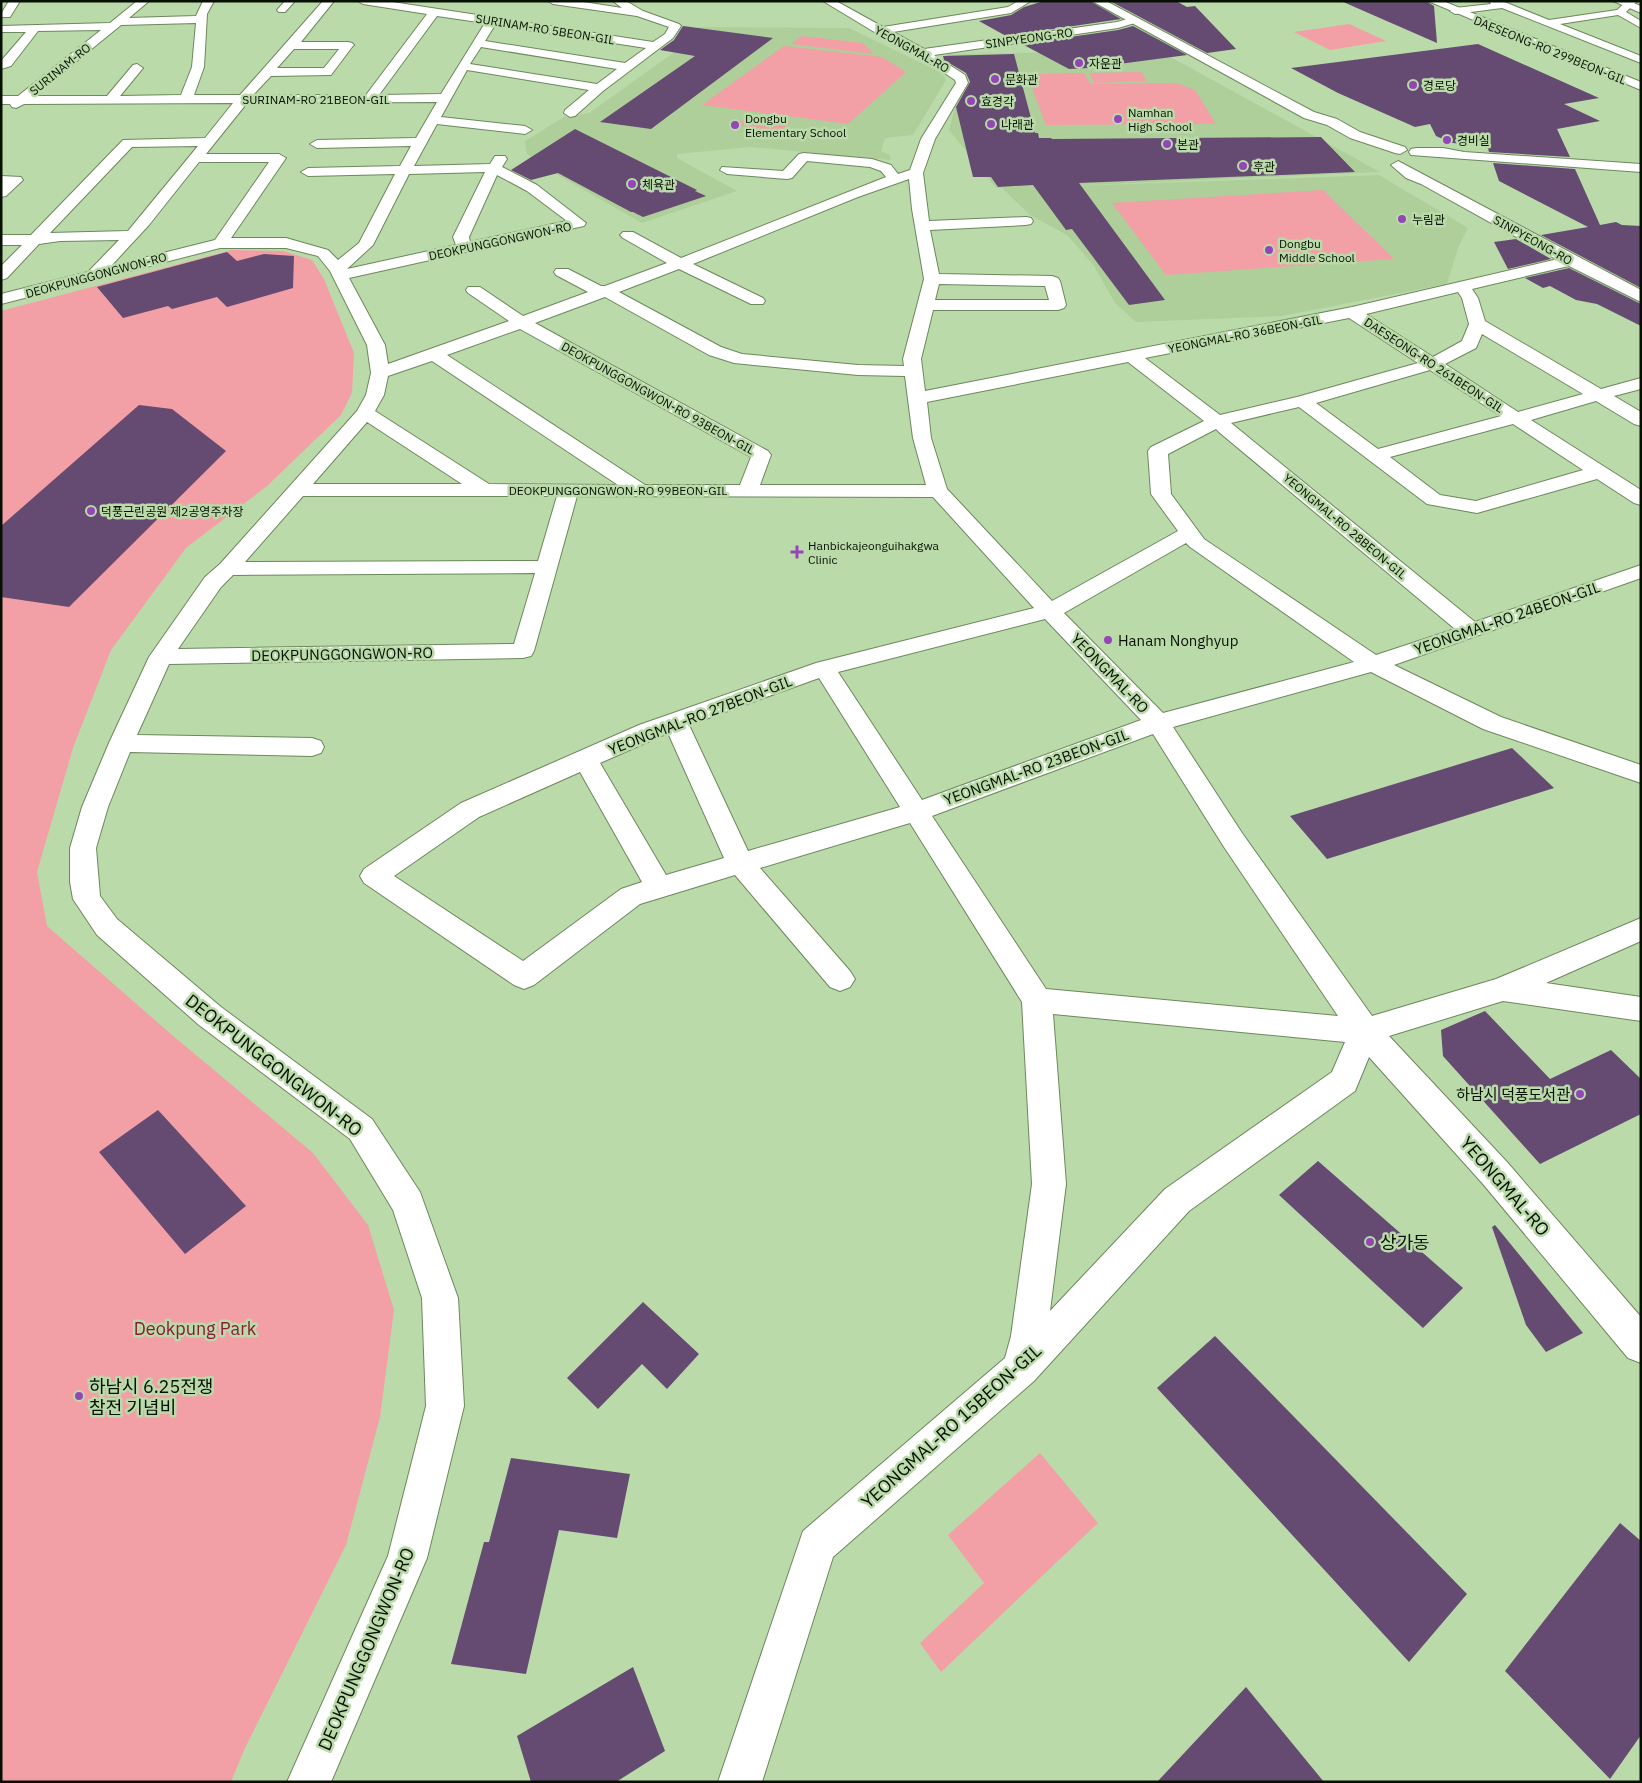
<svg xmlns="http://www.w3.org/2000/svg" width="1642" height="1783" viewBox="0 0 1642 1783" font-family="'IBM Plex Sans','Noto Sans KR',sans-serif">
	<rect width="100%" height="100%" fill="#bbdaaa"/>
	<g fill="#aecf9a">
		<path d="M 698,27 L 849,28 L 942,73 L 946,80 L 913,135 L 885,138 L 881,151 L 890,155 L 890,160 L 751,147 L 677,154 L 677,158 L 737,191 L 642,223 L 558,175 L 527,154 L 525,141 L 569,114 L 576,115 L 589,113 L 683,46 Z"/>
		<path d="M 1142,51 L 1167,55 L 1380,172 L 1020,188 L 1379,175 L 1468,228 L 1458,248 L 1447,284 L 1282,316 L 1136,322 L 1115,303 L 1094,266 L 1067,235 L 1030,215 L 1002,188 L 996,188 L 949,130 L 955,108 L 972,87 L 968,72 L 945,59 L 948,54 L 962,54 Z"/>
	</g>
	<g fill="#f39fa6">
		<path d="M 1349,24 L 1386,41 L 1330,50 L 1294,32 Z"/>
		<path d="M 802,36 L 863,43 L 874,54 L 791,44 Z"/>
		<path d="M 784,46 L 882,57 L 906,72 L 848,124 L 702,105 Z"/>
		<path d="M 1141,72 L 1147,81 L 1094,83 L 1089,73 Z"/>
		<path d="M 1084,73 L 1091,84 L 1176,83 L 1195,90 L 1216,124 L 1046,125 L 1031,85 L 1028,85 L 1023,74 Z"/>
		<path d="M 748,116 L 791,122 L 780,132 L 736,125 Z"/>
		<path d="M 1323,190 L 1394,259 L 1166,275 L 1112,203 Z"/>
		<path d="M 232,250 L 283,251 L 312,260 L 324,279 L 354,353 L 352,393 L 341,415 L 267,486 L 186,548 L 111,650 L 73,748 L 37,872 L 47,926 L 172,1035 L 313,1153 L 368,1225 L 394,1310 L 380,1417 L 346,1545 L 244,1750 L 231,1782 L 1,1782 L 1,311 Z"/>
		<path d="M 1040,1453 L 1098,1523 L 941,1672 L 920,1643 L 984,1583 L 948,1535 Z"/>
	</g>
	<g fill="#654a72">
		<path d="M 1044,1 L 1090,1 L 1121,19 L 1006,36 L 979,21 L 1011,15 L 1024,7 Z"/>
		<path d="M 1110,1 L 1176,1 L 1187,7 L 1195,6 L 1236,49 L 1207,53 Z"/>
		<path d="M 1341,1 L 1426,1 L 1434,6 L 1437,43 Z"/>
		<path d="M 683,26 L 773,38 L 651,129 L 600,122 L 695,56 L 660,50 L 674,40 Z"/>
		<path d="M 1133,26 L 1187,55 L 1089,68 L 1069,69 L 1022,44 L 1118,30 Z"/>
		<path d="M 1478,44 L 1599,98 L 1564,104 L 1600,121 L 1557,129 L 1570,157 L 1489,152 L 1487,145 L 1452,143 L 1436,136 L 1430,124 L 1415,127 L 1338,93 L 1291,68 Z"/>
		<path d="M 1014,54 L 1035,133 L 1038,133 L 1039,138 L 1051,138 L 1052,139 L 1321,137 L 1355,172 L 1079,183 L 1165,300 L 1129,305 L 1072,229 L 1066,230 L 1033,185 L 998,187 L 991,177 L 973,177 L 956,107 L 970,82 L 966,73 L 944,60 L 943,56 Z"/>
		<path d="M 575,129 L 697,190 L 695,191 L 706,196 L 643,217 L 633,212 L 631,212 L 558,173 L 531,180 L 511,170 Z"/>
		<path d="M 1493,163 L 1575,169 L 1600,225 L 1616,222 L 1622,225 L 1641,226 L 1641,288 L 1541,235 L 1588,227 L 1499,181 Z"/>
		<path d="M 1516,239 L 1551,259 L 1508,269 L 1494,242 Z"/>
		<path d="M 227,252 L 237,261 L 264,254 L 294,256 L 293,288 L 227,307 L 217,297 L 172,309 L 168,306 L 123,318 L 97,287 Z"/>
		<path d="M 1569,268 L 1641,304 L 1641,326 L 1597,304 L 1576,300 L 1550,286 L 1543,288 L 1525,278 Z"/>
		<path d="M 139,405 L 172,409 L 226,451 L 69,607 L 1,597 L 1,526 Z"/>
		<path d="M 1512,748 L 1554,788 L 1327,859 L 1290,816 Z"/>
		<path d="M 1485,1011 L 1550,1079 L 1611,1050 L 1641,1079 L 1641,1114 L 1540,1164 L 1443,1056 L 1441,1030 Z"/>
		<path d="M 158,1110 L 246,1206 L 185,1254 L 99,1152 Z"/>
		<path d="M 1318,1161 L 1463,1288 L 1423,1328 L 1279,1195 Z"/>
		<path d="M 1495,1225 L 1583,1333 L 1546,1352 L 1526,1325 L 1492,1227 Z"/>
		<path d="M 643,1302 L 699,1354 L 667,1389 L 642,1364 L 598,1409 L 567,1378 Z"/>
		<path d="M 1215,1336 L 1467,1594 L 1409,1662 L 1157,1388 Z"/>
		<path d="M 511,1458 L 630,1474 L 617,1538 L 559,1530 L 526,1674 L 451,1664 L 484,1542 L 489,1542 Z"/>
		<path d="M 1620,1523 L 1641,1541 L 1641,1735 L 1610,1779 L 1505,1671 Z"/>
		<path d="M 633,1667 L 665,1751 L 616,1782 L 531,1782 L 517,1736 Z"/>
		<path d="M 1246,1687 L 1324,1782 L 1157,1782 Z"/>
	</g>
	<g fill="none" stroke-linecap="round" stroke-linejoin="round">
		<g stroke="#6c885c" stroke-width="2">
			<g id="lane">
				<path d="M 285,1 L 295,1 L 285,12 L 279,12 L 277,10 Z"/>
				<path d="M 1489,1 L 1502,1 L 1549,20 L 1617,10 L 1627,1 L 1637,1 L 1626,12 L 1641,21 L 1641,28 L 1618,15 L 1560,24 L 1641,56 L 1641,63 L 1502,8 L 1455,14 L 1450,11 L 1455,8 L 1491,4 Z"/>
			</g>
		</g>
		<g stroke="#6c885c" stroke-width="2">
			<g id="street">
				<path d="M 9,1 L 20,1 L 10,17 L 2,17 L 1,14 Z"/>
				<path d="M 137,1 L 149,1 L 129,18 L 196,16 L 203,1 L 214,1 L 207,14 L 204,67 L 194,95 L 240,95 L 323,1 L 334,1 L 301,42 L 348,42 L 352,43 L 354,45 L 352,47 L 331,75 L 271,76 L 253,95 L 366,95 L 427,14 L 363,4 L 358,1 L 386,1 L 653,42 L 665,34 L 669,27 L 637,16 L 553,4 L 548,1 L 577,1 L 622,8 L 613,1 L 626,1 L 643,11 L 679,24 L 681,26 L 673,38 L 603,91 L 575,116 L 570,117 L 564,113 L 565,110 L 589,90 L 467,70 L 441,117 L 525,126 L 532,130 L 525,134 L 437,124 L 414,166 L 490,164 L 495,156 L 505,156 L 507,159 L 502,167 L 537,185 L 586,223 L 584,226 L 579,227 L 349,278 L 385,345 L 388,364 L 509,321 L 468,293 L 466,290 L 468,287 L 480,287 L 523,316 L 588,292 L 556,275 L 554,272 L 556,269 L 568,269 L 601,286 L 605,286 L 667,263 L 623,238 L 620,235 L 623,232 L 633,232 L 681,258 L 886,177 L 881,171 L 870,167 L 807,161 L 792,178 L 787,179 L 727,174 L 720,170 L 722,167 L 783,171 L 799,154 L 804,153 L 872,159 L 891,165 L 898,174 L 910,170 L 921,139 L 956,83 L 955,80 L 925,60 L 876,33 L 823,1 L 836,1 L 883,27 L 1008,7 L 1018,1 L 1031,1 L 1011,13 L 893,32 L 924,49 L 1117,22 L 1134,17 L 1140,20 L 1138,22 L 1118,28 L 934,55 L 965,75 L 968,83 L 935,139 L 923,173 L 929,221 L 1026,217 L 1031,218 L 1033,221 L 1031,224 L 1026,225 L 930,230 L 939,274 L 1052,276 L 1058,278 L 1060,281 L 1066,305 L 1064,308 L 1058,310 L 933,310 L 921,359 L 925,391 L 1352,307 L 1571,256 L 1577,258 L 1579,261 L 1577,264 L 1472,289 L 1478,298 L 1485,321 L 1601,389 L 1641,378 L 1641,389 L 1614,396 L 1641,412 L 1641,426 L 1634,424 L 1596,401 L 1531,420 L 1641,490 L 1641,505 L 1634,503 L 1597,479 L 1477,513 L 1427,504 L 1299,407 L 1231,423 L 1475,622 L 1641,565 L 1641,578 L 1394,665 L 1501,717 L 1641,765 L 1641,783 L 1483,729 L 1371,672 L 1173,727 L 1242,833 L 1372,1016 L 1496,979 L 1641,918 L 1641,941 L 1546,983 L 1641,997 L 1641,1021 L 1503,1001 L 1389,1036 L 1507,1162 L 1641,1317 L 1641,1363 L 1628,1358 L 1483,1184 L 1369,1057 L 1355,1091 L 1189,1211 L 1034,1381 L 833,1557 L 762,1782 L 718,1782 L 803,1531 L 1005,1358 L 1011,1336 L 1032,1184 L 1022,1002 L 910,823 L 760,868 L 850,971 L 855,979 L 850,987 L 840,991 L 830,987 L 735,875 L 640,904 L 534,985 L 524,989 L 514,985 L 364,883 L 360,876 L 364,869 L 461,803 L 639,725 L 816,663 L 1034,608 L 933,497 L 577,496 L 534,651 L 531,656 L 523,658 L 169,664 L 137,735 L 312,738 L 321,741 L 324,747 L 321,753 L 312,756 L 130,752 L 108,807 L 96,848 L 100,896 L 117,919 L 221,1007 L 372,1119 L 420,1192 L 458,1298 L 464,1406 L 427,1558 L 331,1782 L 287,1782 L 388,1556 L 426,1406 L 422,1298 L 393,1210 L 350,1139 L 199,1025 L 97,935 L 73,899 L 70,882 L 70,848 L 82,807 L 109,743 L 149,657 L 205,577 L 220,564 L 357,411 L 366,395 L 371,373 L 367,345 L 330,271 L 318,256 L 286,248 L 220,248 L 1,304 L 1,294 L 88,272 L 119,240 L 60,241 L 39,244 L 7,278 L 1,280 L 1,266 L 22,245 L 1,245 L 1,235 L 31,235 L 123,140 L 205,138 L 233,103 L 24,104 L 16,108 L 12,107 L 10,104 L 1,104 L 1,96 L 18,96 L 101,30 L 38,31 L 11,66 L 1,69 L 1,61 L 26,32 L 1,32 L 1,26 L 110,23 ZM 437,16 L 485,23 L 441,94 L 379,95 ZM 196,23 L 192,67 L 181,95 L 120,96 L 143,68 L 137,64 L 133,65 L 107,96 L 34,96 L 121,25 ZM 495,25 L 646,48 L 625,63 L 485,41 ZM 481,47 L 617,69 L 597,84 L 470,64 ZM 294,49 L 339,49 L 324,68 L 277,68 ZM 437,102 L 416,138 L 317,140 L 310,144 L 317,148 L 411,146 L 400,166 L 308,168 L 301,172 L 308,176 L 395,174 L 359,243 L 338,260 L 328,250 L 286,238 L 231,238 L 286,158 L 279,154 L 206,154 L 247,103 ZM 198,146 L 128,231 L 50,233 L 132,147 ZM 199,162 L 269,162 L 215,240 L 111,266 L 149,225 ZM 485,172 L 453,237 L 456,245 L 347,269 L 373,245 L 409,174 ZM 497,175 L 527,191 L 567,221 L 470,242 L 469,237 ZM 909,179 L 912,209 L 924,279 L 903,359 L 904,366 L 858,365 L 742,354 L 721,347 L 619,292 L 679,269 L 751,304 L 763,304 L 765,301 L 763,298 L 693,264 L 858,197 ZM 939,284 L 1045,286 L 1049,300 L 935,300 ZM 1458,292 L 1462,298 L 1469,324 L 1462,341 L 1433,357 L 1366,314 ZM 605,297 L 709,355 L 734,363 L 858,375 L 905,376 L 913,438 L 926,485 L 760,485 L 771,455 L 768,451 L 535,323 ZM 1349,318 L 1418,363 L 1297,397 L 1220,415 L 1145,358 ZM 520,329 L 751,457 L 740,485 L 645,485 L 447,355 ZM 1482,334 L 1583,394 L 1518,412 L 1445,364 L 1476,348 ZM 432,361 L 618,485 L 489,484 L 375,411 L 384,395 L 388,376 ZM 1128,362 L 1204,421 L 1151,447 L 1148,451 L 1151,494 L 1178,531 L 1052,601 L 947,489 L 931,438 L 927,402 ZM 1430,370 L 1501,416 L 1378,449 L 1316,403 ZM 367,422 L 462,484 L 313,484 ZM 1513,424 L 1583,470 L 1476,501 L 1440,495 L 1390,457 ZM 1216,429 L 1220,433 L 1455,629 L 1376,655 L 1204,539 L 1171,494 L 1168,454 ZM 303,496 L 557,496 L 538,561 L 245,562 ZM 1186,543 L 1190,547 L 1354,662 L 1163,713 L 1064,613 ZM 535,573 L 514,644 L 178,649 L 221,587 L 233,575 ZM 1045,619 L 1141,720 L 922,800 L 838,672 ZM 819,678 L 900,807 L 748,851 L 689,725 ZM 668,733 L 724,858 L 666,875 L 600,763 ZM 1153,734 L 1224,847 L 1338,1016 L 1046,989 L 932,816 ZM 580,772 L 642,882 L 621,889 L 523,961 L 394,876 L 479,817 ZM 1053,1014 L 1345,1042 L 1332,1072 L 1165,1189 L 1050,1311 L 1066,1184 Z"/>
				<path d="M 1428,1 L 1443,1 L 1641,82 L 1641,90 Z"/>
				<path d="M 1613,1 L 1628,1 L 1641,6 L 1641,13 Z"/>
				<path d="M 1,176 L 21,177 L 23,180 L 6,196 L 1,197 Z"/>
			</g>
		</g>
		<g stroke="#6c885c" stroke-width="2">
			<g id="secondary">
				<path d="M 1092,1 L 1106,1 L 1314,112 L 1337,119 L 1360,132 L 1405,147 L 1407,150 L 1400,154 L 1395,153 L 1350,138 L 1327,125 L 1304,118 Z"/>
				<path d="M 1416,148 L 1443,148 L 1464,152 L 1641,164 L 1641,172 L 1411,155 L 1409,152 L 1411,149 Z"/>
				<path d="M 1398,161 L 1641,290 L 1641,302 L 1565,264 L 1421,184 L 1406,178 L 1391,165 Z"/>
			</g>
		</g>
		<use href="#lane" fill="#fff" fill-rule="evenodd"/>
		<use href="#street" fill="#fff" fill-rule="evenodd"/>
		<use href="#secondary" fill="#fff" fill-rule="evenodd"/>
	</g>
	<g fill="#9446b7" stroke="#bbdaaa" stroke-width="2">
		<circle cx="1079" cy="63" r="5"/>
		<circle cx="995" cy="79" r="5"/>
		<circle cx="1413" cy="85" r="5"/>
		<circle cx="971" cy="101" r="5"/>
		<circle cx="1118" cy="119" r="5"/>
		<circle cx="991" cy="124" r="5"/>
		<circle cx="735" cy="125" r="5"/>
		<circle cx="1447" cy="140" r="5"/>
		<circle cx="1167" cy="144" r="5"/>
		<circle cx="1243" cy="166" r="5"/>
		<circle cx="632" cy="184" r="5"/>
		<circle cx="1402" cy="219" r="5"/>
		<circle cx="1269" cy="250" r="5"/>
		<circle cx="91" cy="511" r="5"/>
		<path d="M794.5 544.5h5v5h5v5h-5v5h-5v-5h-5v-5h5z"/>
		<circle cx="1108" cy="640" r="5"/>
		<circle cx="1580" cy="1094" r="5"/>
		<circle cx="1370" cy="1242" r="5"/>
		<circle cx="79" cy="1396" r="5"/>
	</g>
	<g text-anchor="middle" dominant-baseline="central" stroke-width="5" stroke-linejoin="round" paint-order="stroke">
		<g font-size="12" fill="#061002" stroke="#bbdaaa">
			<text transform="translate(545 29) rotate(9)">SURINAM-RO 5BEON-GIL</text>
			<text transform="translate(1029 38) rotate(-8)">SINPYEONG-RO</text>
			<text transform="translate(912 49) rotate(29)">YEONGMAL-RO</text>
			<text transform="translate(1550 50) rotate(22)">DAESEONG-RO 299BEON-GIL</text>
			<text transform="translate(60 69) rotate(-39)">SURINAM-RO</text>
			<text x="316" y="99">SURINAM-RO 21BEON-GIL</text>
			<text transform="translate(1533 240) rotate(29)">SINPYEONG-RO</text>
			<text transform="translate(500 241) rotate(-12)">DEOKPUNGGONGWON-RO</text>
			<text transform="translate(96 275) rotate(-15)">DEOKPUNGGONGWON-RO</text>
			<text transform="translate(1245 334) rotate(-11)">YEONGMAL-RO 36BEON-GIL</text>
			<text transform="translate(1434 365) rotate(33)">DAESEONG-RO 261BEON-GIL</text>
			<text transform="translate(658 398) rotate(29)">DEOKPUNGGONGWON-RO 93BEON-GIL</text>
			<text x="618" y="490">DEOKPUNGGONGWON-RO 99BEON-GIL</text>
			<text transform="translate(1345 526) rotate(40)">YEONGMAL-RO 28BEON-GIL</text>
		</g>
		<g font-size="12" fill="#061002" stroke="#bbdaaa" text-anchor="start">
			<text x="1089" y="63">자운관</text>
			<text x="1005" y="79">문화관</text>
			<text x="1423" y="85">경로당</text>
			<text x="981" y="101">효경각</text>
			<text x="1128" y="112">Namhan<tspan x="1128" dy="14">High School</tspan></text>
			<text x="745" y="118">Dongbu<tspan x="745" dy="14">Elementary School</tspan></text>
			<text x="1001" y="124">나래관</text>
			<text x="1457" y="140">경비실</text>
			<text x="1177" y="144">본관</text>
			<text x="1253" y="166">후관</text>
			<text x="642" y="184">체육관</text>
			<text x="1412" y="219">누림관</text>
			<text x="1279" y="243">Dongbu<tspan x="1279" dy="14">Middle School</tspan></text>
			<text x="101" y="511">덕풍근린공원 제2공영주차장</text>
			<text x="808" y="545">Hanbickajeonguihakgwa<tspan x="808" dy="14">Clinic</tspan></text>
		</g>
		<g font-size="15" fill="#061002" stroke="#bbdaaa">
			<text transform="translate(1507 618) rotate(-19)">YEONGMAL-RO 24BEON-GIL</text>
			<text transform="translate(342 654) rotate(-1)">DEOKPUNGGONGWON-RO</text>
			<text transform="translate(1110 673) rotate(46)">YEONGMAL-RO</text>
			<text transform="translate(700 715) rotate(-21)">YEONGMAL-RO 27BEON-GIL</text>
			<text transform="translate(1036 767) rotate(-20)">YEONGMAL-RO 23BEON-GIL</text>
		</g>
		<g font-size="15" fill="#061002" stroke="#bbdaaa" text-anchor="start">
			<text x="1118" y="640">Hanam Nonghyup</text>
			<text x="1570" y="1094" text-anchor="end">하남시 덕풍도서관</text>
		</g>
		<g font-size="18" fill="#061002" stroke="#bbdaaa">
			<text transform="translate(274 1065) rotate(38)">DEOKPUNGGONGWON-RO</text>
			<text transform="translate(1505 1186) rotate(49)">YEONGMAL-RO</text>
			<text transform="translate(951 1426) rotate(-42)">YEONGMAL-RO 15BEON-GIL</text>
			<text transform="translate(366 1649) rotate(-67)">DEOKPUNGGONGWON-RO</text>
		</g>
		<g font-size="18" fill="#061002" stroke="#bbdaaa" text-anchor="start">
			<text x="1380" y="1242">상가동</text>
			<text x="89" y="1386">하남시 6.25전쟁<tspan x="89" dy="21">참전 기념비</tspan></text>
		</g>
		<g font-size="18" fill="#8d1934" stroke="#bbdaaa">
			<text x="195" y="1328">Deokpung Park</text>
		</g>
	</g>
	<rect width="1642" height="1783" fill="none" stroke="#061002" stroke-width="5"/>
</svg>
